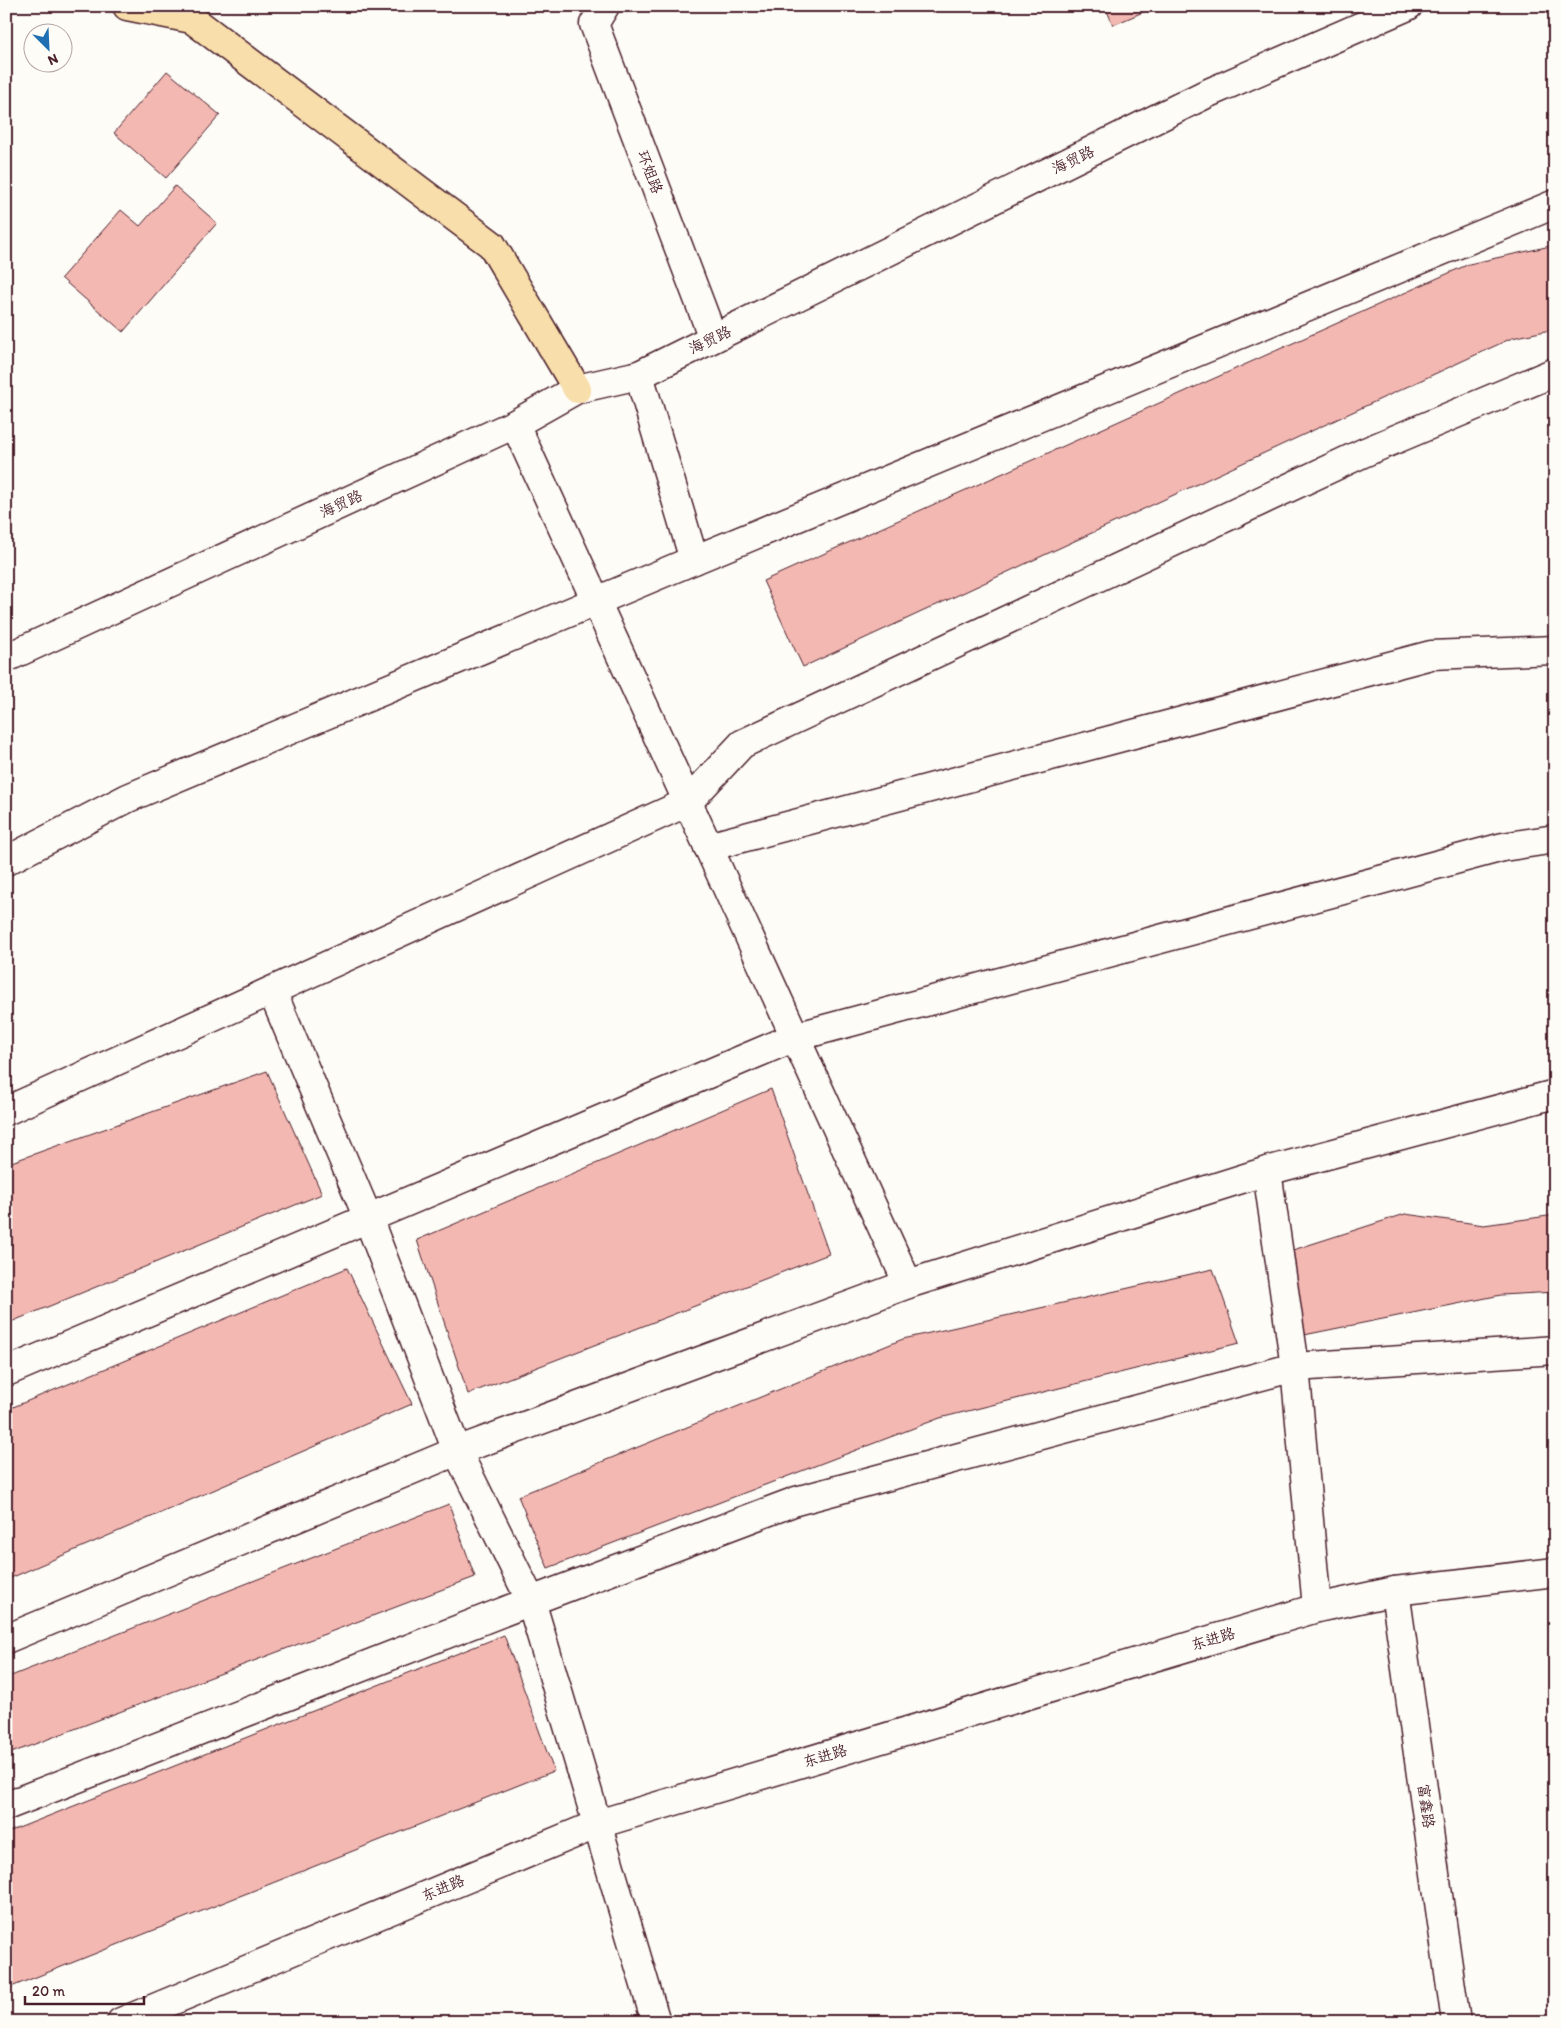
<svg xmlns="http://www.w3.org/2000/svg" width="1561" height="2028" viewBox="0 0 1561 2028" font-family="Itim,'LXGW WenKai TC',sans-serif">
	<rect width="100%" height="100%" fill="#fdfcf7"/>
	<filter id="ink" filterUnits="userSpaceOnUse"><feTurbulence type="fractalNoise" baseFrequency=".02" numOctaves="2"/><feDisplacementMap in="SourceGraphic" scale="10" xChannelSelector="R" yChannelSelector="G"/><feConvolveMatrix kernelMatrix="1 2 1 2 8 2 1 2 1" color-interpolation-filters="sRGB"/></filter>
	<g filter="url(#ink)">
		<g fill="#f3b8b2" stroke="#4a1f2b">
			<path d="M 1105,6 L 1157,6 L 1113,25 Z"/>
			<path d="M 167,71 L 220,115 L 166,178 L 114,133 Z"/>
			<path d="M 175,186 L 217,223 L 123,332 L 61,278 L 121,210 L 140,226 Z"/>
			<path d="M 1555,245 L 1555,329 L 1512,338 L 803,667 L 763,581 L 1469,264 Z"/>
			<path d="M 267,1071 L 322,1194 L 6,1324 L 6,1164 Z"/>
			<path d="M 771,1089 L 829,1254 L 468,1394 L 417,1240 Z"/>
			<path d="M 1405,1214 L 1484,1225 L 1555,1215 L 1555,1292 L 1501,1295 L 1304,1335 L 1293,1250 Z"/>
			<path d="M 347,1268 L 412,1404 L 6,1580 L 6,1410 Z"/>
			<path d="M 1213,1269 L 1239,1343 L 940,1418 L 548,1568 L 518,1496 L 903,1339 Z"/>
			<path d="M 449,1504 L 475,1577 L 6,1755 L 6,1678 Z"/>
			<path d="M 504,1635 L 554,1771 L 6,1989 L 6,1833 Z"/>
		</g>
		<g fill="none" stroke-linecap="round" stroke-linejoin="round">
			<g stroke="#4a1f2b" stroke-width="31">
				<g id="minor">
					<path d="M 605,6 L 594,24 L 713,338"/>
					<path d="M 639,375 L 694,560"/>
					<path d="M 515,424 L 908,1284"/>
					<path d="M 6,658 L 515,424 L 577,389 L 639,375 L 1206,94 L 1408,6"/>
					<path d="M 708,847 L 1431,655 L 1555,650"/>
					<path d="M 6,861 L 128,798 L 694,560 L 1555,204"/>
					<path d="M 272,991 L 368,1218 L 457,1451 L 531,1601 L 656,2022"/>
					<path d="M 6,1111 L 688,802 L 742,744 L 1363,453 L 1555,372"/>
					<path d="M 1267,1171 L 1295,1367 L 1317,1608"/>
					<path d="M 6,1372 L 795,1037 L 1503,847 L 1555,839"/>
					<path d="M 1395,1591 L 1456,2022"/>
					<path d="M 6,1639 L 457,1451 L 908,1284 L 1267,1171 L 1555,1094"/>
					<path d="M 6,1806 L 531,1601 L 796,1501 L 1295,1367 L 1555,1350"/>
					<path d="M 121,2022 L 598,1824 L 1317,1608 L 1395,1591 L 1555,1572"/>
				</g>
			</g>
			<g stroke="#4a1f2b" stroke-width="31">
				<path id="major" d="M 127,6 L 192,19 L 492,245 L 577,389"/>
			</g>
			<use href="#minor" stroke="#fdfcf7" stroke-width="28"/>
			<use href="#major" stroke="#f8deab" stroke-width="28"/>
		</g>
	</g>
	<g text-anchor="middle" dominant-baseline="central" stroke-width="4.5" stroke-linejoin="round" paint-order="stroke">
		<g font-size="15" fill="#4a1f2b" stroke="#fdfcf7">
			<text transform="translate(1073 160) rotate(-26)">海贸路</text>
			<text transform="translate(650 172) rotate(69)">环姐路</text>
			<text transform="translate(710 340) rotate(-26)">海贸路</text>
			<text transform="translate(341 504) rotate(-25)">海贸路</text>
			<text transform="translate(1213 1639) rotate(-17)">东进路</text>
			<text transform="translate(825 1756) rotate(-17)">东进路</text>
			<text transform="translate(1426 1806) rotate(82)">富鑫路</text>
			<text transform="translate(443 1888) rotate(-23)">东进路</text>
		</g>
	</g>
	<rect width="1561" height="2028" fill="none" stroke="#fdfcf7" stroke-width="25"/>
	<rect x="12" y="12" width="1536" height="2003" fill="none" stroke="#4a1f2b" stroke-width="2" filter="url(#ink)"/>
	<g transform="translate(48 48) rotate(156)"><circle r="24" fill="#fdfcf7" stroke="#b5a4a5"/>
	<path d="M0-4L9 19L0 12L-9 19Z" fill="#1f6fb2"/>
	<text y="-8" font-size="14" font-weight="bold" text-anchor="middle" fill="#4a1f2b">N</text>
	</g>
	<path d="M25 1996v8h119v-8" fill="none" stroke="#4a1f2b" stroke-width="2.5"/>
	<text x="32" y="1996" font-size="15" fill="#4a1f2b" stroke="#fdfcf7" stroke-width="4" paint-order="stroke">20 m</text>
</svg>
